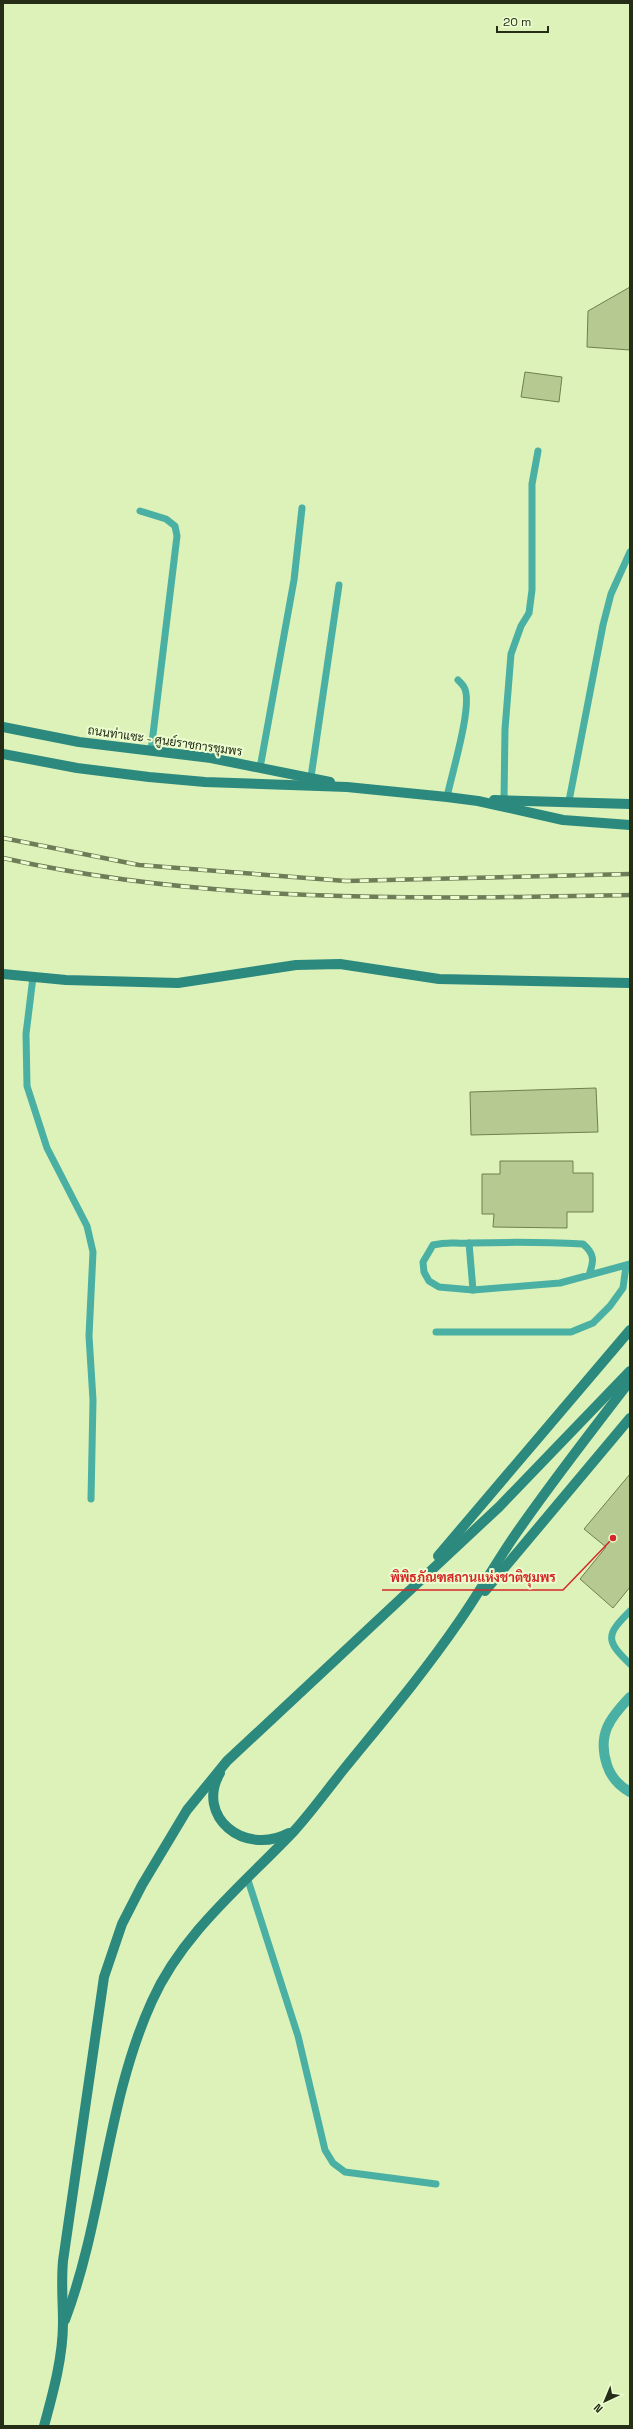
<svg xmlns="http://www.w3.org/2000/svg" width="633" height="2429" viewBox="0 0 633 2429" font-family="'Space Grotesk',Sarabun,sans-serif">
	<rect width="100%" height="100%" fill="#ddf2b9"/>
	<g fill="#b5c991" stroke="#6e804c">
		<path d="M 630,287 L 630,350 L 587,347 L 588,311 Z"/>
		<path d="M 525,372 L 562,377 L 559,402 L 521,397 Z"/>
		<path d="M 596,1088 L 598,1132 L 471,1135 L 470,1092 Z"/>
		<path d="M 500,1161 L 573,1161 L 573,1173 L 593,1173 L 593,1212 L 567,1212 L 567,1228 L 493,1227 L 494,1214 L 482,1214 L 482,1174 L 500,1174 Z"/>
		<path d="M 630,1474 L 630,1587 L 613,1608 L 580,1579 L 606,1547 L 584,1529 Z"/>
	</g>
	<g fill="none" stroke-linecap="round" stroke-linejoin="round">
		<g stroke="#4ab0a3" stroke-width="7">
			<path d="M 140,511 L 166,519 L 175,526 L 177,536 L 151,751"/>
			<path d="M 260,768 L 294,580 L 302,508"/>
			<path d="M 311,777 L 339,585"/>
			<path d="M 447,797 C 451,776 474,703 464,687 C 463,685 460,682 458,680"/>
			<path d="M 504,800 L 505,729 L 511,654 L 521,626 L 529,613 L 532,590 L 532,484 L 538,451"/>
			<path d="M 569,801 L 603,625 L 611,594 L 630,552"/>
			<path d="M 33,977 L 26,1034 L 27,1086 L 47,1148 L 87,1226 L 93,1252 L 89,1336 L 93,1400 L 91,1499"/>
			<path d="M 469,1243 L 473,1290"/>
			<path d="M 589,1275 C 594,1261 595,1254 583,1244 C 545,1242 508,1242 470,1243 C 454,1244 450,1241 433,1245 L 423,1262 L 424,1272 L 429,1281 L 439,1287 L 473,1290 L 560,1283 L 630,1264"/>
			<path d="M 436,1332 L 571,1332 L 593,1323 L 610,1306 L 623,1288 L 626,1266"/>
			<path d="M 630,1611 C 606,1635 605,1640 630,1664"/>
			<path d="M 247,1877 L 298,2036 L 325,2150 L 333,2163 L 345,2172 L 436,2184"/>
		</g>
		<path stroke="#4ab0a3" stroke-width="10" d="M 630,1697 C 610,1718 597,1734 607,1765 C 611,1777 619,1786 630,1792"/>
		<g stroke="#2c897e" stroke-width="10">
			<path d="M 3,727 L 79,742 L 211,758 L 330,782"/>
			<path d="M 3,754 L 77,768 L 149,777 L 205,782 L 347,787 L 447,797 L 478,801 L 563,820 L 630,825"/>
			<path d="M 494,800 L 630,804"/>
			<path d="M 3,974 L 66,980 L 178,983 L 296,965 L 340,964 L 439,979 L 630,983"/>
			<path d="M 438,1556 L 630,1330"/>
			<path d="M 485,1591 L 630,1418"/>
			<path d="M 220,1773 C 195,1816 244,1857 289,1833"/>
			<path d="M 65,2320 C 104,2217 106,2102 152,2001 C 183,1932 244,1884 295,1830 C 312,1811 328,1789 344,1769 C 383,1721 423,1674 458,1623 C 477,1596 494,1566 513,1538 C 550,1484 590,1433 630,1381"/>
			<path d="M 44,2426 C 53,2393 63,2357 63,2323 C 63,2302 61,2283 63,2261 L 104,1977 L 122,1924 L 142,1885 L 187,1810 L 227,1761 L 499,1507 L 630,1371"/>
		</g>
		<g stroke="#6f7c58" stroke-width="4.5">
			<g id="rail">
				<path d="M 3,838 L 139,865 L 346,881 L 630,874"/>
				<path d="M 3,858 C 207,904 423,899 630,895"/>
			</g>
		</g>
		<use href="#rail" stroke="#ecfdd0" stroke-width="3" stroke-dasharray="9" stroke-linecap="butt"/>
	</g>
	<g text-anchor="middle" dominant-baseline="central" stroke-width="4" stroke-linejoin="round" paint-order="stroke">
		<g font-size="12" fill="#252d17" stroke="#ecfdd0">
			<text transform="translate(165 741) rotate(8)">ถนนท่าแซะ - ศูนย์ราชการชุมพร</text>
		</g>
	</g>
	<path fill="none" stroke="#d62828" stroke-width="1.5" d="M613 1538L563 1590H382"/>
	<circle fill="#d62828" stroke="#ecfdd0" stroke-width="1.5" cx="613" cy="1538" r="4"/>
	<g font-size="13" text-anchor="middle" font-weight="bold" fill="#d62828" stroke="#ecfdd0" stroke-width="4" stroke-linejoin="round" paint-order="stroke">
		<text x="473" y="1582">พิพิธภัณฑสถานแห่งชาติชุมพร</text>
	</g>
	<rect width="633" height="2429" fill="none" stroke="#252d17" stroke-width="8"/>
	<g transform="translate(605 2401) rotate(224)" stroke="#ecfdd0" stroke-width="3" paint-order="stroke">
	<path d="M0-3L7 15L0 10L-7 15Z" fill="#252d17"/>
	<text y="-6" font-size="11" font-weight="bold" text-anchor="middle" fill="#252d17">N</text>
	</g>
	<path d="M497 26v6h51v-6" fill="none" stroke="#252d17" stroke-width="2"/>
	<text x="503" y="26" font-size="12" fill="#252d17" stroke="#ecfdd0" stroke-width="3" paint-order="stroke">20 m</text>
</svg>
